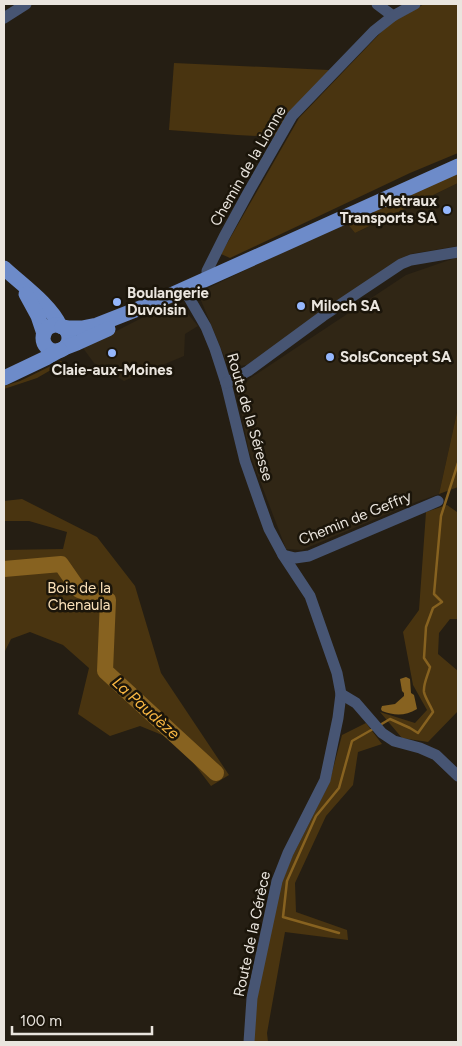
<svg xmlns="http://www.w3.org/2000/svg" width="462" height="1046" viewBox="0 0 462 1046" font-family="Figtree,sans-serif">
	<rect width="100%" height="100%" fill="#251e13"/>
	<g fill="#302615">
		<path d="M 458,183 L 458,246 L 410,254 L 247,365 L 232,367 L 226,361 L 200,298 L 202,291 L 346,222 L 355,233 Z"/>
		<path d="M 458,257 L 458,408 L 439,494 L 411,504 L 302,550 L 286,549 L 249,452 L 238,395 L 249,379 L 406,275 Z"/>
		<path d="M 175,301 L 177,301 L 198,326 L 185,334 L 184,356 L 124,381 L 94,363 L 83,348 Z"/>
	</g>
	<g fill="#493410">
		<path d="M 424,4 L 458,4 L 458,153 L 410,173 L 230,258 L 221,254 L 299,118 L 389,24 Z"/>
		<path d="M 174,63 L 329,70 L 277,137 L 237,135 L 169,130 Z"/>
		<path d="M 458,171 L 458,183 L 355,233 L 346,222 Z"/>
		<path d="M 61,361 L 63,363 L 37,378 L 4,389 L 4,386 L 20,381 Z"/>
		<path d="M 458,408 L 458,487 L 439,494 Z"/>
		<path d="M 22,499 L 97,537 L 135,586 L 161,673 L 229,775 L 211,786 L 177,741 L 140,726 L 110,736 L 78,714 L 89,668 L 63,645 L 30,632 L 11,639 L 4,653 L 4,550 L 63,549 L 67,532 L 29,521 L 4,521 L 4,501 Z"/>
		<path d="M 447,505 L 457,512 L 458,559 L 458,619 L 450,619 L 439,633 L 438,654 L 458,671 L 458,711 L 428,742 L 402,738 L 380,712 L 415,723 L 427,710 L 413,685 L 403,632 L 419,610 L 426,512 Z"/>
		<path d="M 366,723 L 382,744 L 358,752 L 353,785 L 326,816 L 295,883 L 296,912 L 347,930 L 348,940 L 285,932 L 267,1033 L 268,1042 L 253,1042 L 256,1001 L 281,884 L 292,857 L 329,784 L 342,735 Z"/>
	</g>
	<path fill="#876220" d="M 406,677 L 410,679 L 411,693 L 414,695 L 417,709 C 405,716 395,716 382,711 L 381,709 L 382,706 L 395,704 L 404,696 L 404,693 L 402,691 L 400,679 Z"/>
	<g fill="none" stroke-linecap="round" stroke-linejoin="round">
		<g stroke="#876220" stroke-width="2.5">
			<path d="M 380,725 L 390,719 L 410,728 L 418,733 L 433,712 C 431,706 425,698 424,692 C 423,684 428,675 430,667 L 424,658 L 426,627 L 433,608 L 442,602 L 434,594 L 441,516 L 458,463"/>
			<path d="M 339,933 L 283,917 L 287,881 L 316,816 L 339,788 L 352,741 L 373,729"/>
		</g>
		<path stroke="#876220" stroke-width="16" d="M 4,569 L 61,564 L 79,590 L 108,600 L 105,671 L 216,773"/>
		<g stroke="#475573" stroke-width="11">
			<path d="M 377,4 L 393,16"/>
			<path d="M 4,18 L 26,4"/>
			<path d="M 207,278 L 207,271 L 224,237 L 248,193 L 292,116 L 374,31 L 393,16 L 415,4"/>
			<path d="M 184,289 L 206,327 L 215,349 L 226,383 L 245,461 L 259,501 L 269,529 L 283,555 L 310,596 L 337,673 L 341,694 L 338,718 L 325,780 L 288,853 L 277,881 L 252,998 L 249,1042"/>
			<path d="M 226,383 L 248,371 L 323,316 L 401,264 L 411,260 L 458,252"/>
			<path d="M 283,555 L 295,558 L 309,556 L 438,501"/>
			<path d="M 341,694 L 356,703 L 382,733 L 394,741 L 420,748 L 436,755 L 458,776"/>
		</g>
		<g stroke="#6d8bc9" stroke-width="15">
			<path d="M 4,268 C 21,284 51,305 60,326"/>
			<path d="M 26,294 L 38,316 L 44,334"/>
			<circle cx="56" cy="338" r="13"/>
			<path d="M 62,327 L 68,328 L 82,328 L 97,325 L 153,303 L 458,166"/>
			<path d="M 64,348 L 77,343 L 108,329"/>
			<path d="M 4,378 L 46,358 L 60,350"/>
		</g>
	</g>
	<g fill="#95b7fd" stroke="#1b150a" stroke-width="2">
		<circle cx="447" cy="210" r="5"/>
		<circle cx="117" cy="302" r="5"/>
		<circle cx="301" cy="306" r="5"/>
		<circle cx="112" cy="353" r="5"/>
		<circle cx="330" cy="357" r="5"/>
	</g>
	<g text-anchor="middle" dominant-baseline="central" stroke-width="5" stroke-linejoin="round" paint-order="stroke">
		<g font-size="15" fill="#eae5de" stroke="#1b150a">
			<text transform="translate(248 166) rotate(-60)">Chemin de la Lionne</text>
			<text transform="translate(250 417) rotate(74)">Route de la Séresse</text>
			<text transform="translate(355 518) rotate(-22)">Chemin de Geffry</text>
			<text transform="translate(252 934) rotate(-78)">Route de la Cérèce</text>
		</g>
		<g font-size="15" font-weight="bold" fill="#eae5de" stroke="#1b150a" text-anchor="start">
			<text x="437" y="201" text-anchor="end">Metraux<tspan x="437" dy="17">Transports SA</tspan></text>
			<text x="127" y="293">Boulangerie<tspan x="127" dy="17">Duvoisin</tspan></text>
			<text x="311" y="306">Miloch SA</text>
			<text x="340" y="357">SolsConcept SA</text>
			<text x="112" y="370" text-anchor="middle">Claie-aux-Moines</text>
		</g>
		<g font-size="15" fill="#fae0b9" stroke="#1b150a">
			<text x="79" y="588">Bois de la<tspan x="79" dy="17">Chenaula</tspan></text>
		</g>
		<g font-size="16" font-style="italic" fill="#f8b743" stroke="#1b150a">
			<text transform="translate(146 708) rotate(42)">La Paudèze</text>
		</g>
	</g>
	<rect width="462" height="1046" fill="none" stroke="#eae5de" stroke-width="10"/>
	<path d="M12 1026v8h140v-8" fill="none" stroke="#eae5de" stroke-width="2.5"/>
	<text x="20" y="1026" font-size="15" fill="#eae5de" stroke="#1b150a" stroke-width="4" paint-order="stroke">100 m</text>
</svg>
